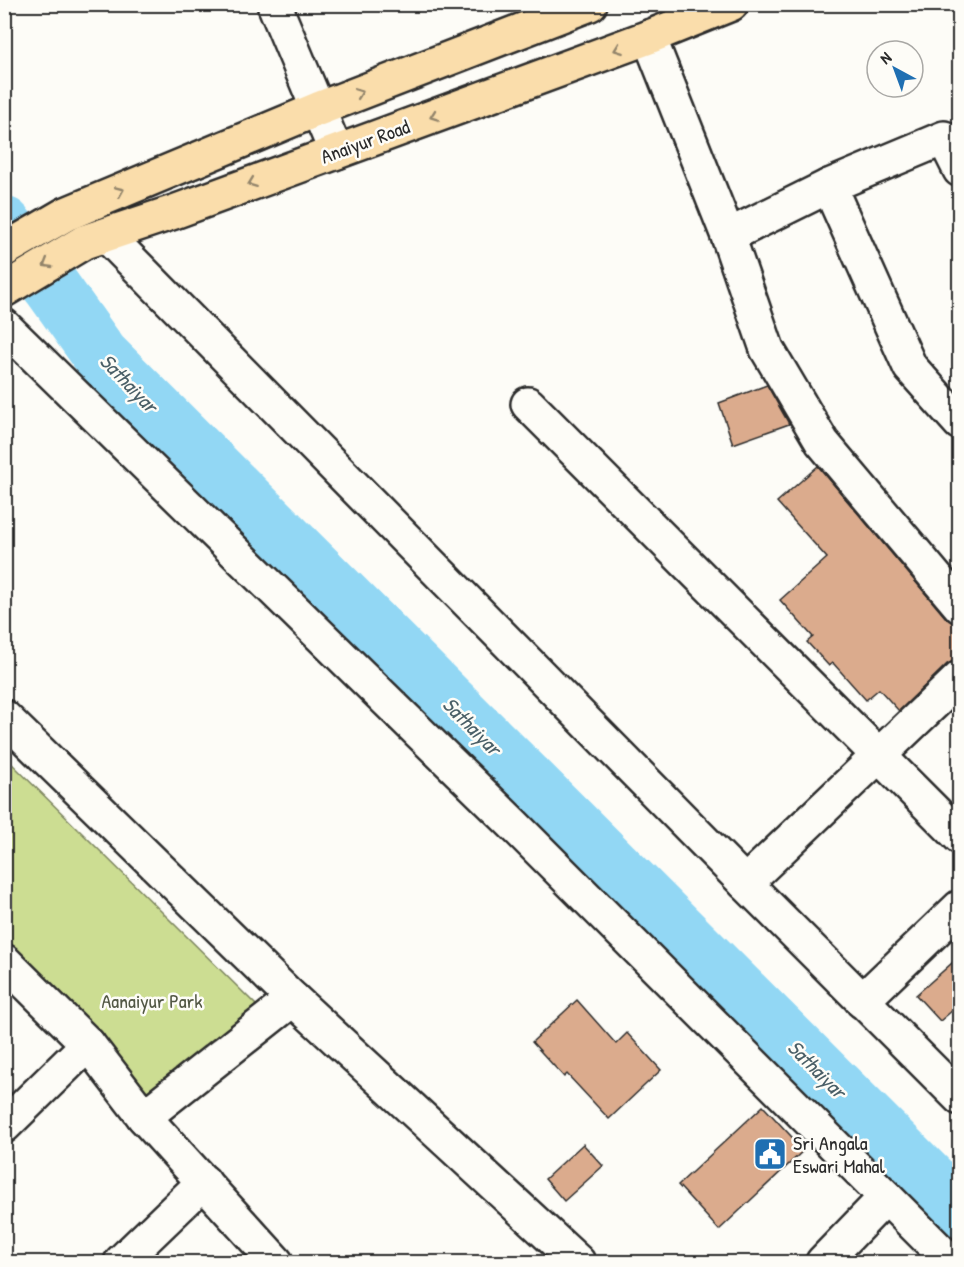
<svg xmlns="http://www.w3.org/2000/svg" width="964" height="1267" viewBox="0 0 964 1267" font-family="'Patrick Hand',sans-serif">
	<rect width="100%" height="100%" fill="#fdfcf7"/>
	<filter id="ink" filterUnits="userSpaceOnUse"><feTurbulence type="fractalNoise" baseFrequency=".0167" numOctaves="2"/><feDisplacementMap in="SourceGraphic" scale="12" xChannelSelector="R" yChannelSelector="G"/><feConvolveMatrix kernelMatrix="1 2 1 2 8 2 1 2 1" color-interpolation-filters="sRGB"/></filter>
	<g filter="url(#ink)">
		<path fill="#ccdd92" stroke="#7c845e" stroke-width="1.5" d="M 4,756 L 257,1006 L 141,1100 L 5,949 Z"/>
		<g fill="none" stroke-linecap="round" stroke-linejoin="round">
			<path stroke="#92d7f4" stroke-width="57" d="M 4,225 L 51,286 L 101,356 L 960,1211"/>
		</g>
		<g fill="#dbab8d" stroke="#2b2b2b" stroke-width="1.5">
			<path d="M 767,385 L 789,424 L 733,444 L 719,403 Z"/>
			<path d="M 818,466 L 946,618 L 953,623 L 960,624 L 960,660 L 955,660 L 947,664 L 899,711 L 879,689 L 866,700 L 833,663 L 829,666 L 807,642 L 813,637 L 780,600 L 827,558 L 777,502 Z"/>
			<path d="M 960,956 L 960,1004 L 940,1021 L 916,995 Z"/>
			<path d="M 577,1000 L 616,1044 L 627,1033 L 661,1070 L 609,1119 L 567,1074 L 564,1077 L 532,1042 Z"/>
			<path d="M 763,1106 L 804,1150 L 719,1230 L 678,1185 Z"/>
			<path d="M 583,1144 L 603,1166 L 564,1201 L 545,1179 Z"/>
		</g>
		<g fill="none" stroke-linecap="round" stroke-linejoin="round">
			<g stroke="#2b2b2b" stroke-width="38">
				<g id="street">
					<path d="M 274,4 L 336,152"/>
					<path d="M 649,37 L 728,236 L 767,349 L 822,442 L 960,606"/>
					<path d="M 829,186 L 910,367 L 960,423"/>
					<path d="M 106,235 L 745,883 L 960,1098"/>
					<path d="M 728,236 L 829,186 L 944,138 L 960,170"/>
					<path d="M 528,404 L 960,837"/>
					<path d="M 4,717 L 293,999 L 578,1262"/>
					<path d="M 745,883 L 960,678"/>
					<path d="M 4,961 L 88,1044 L 144,1117 L 276,1262"/>
					<path d="M 862,1001 L 960,907"/>
					<path d="M 144,1117 L 293,999"/>
					<path d="M 4,1126 L 88,1044"/>
					<path d="M 121,1262 L 204,1182"/>
					<path d="M 823,1262 L 886,1197"/>
				</g>
			</g>
			<g stroke="#2b2b2b" stroke-width="38">
				<path id="secondary" d="M 4,326 L 513,824 L 951,1262"/>
			</g>
			<g stroke="#2b2b2b" stroke-width="38">
				<g id="primary">
					<path d="M 4,250 L 66,214 L 318,109 L 590,4"/>
					<path d="M 4,290 L 84,242 L 174,212 L 649,37 L 731,4"/>
				</g>
			</g>
			<use href="#street" stroke="#fdfcf7" stroke-width="33"/>
			<use href="#secondary" stroke="#fdfcf7" stroke-width="33"/>
			<use href="#primary" stroke="#faddab" stroke-width="33"/>
		</g>
		<defs><path id="oneway-chevron" d="M-2-3.5L2.5 0L-2 3.5" fill="none" stroke-width="1.6" stroke-linecap="round" stroke-linejoin="round" transform="scale(1.5)"/></defs>
		<g stroke="#92846b">
			<use href="#oneway-chevron" transform="translate(618 49) rotate(160)"/>
			<use href="#oneway-chevron" transform="translate(359 93) rotate(-21)"/>
			<use href="#oneway-chevron" transform="translate(434 116) rotate(160)"/>
			<use href="#oneway-chevron" transform="translate(252 183) rotate(159)"/>
			<use href="#oneway-chevron" transform="translate(120 191) rotate(-23)"/>
			<use href="#oneway-chevron" transform="translate(47 264) rotate(149)"/>
		</g>
	</g>
	<defs>
		<g id="civic-square" transform="scale(1.725)"><rect x="-9" y="-9" width="18" height="18" rx="4" fill="#1f6fb2" stroke="#fdfcf7"/><path d="M-.6-6.5H3V-4.5H.6V-3L4-1V1h2V6H-6V1h2V-1L-.6-3ZM-1.2 2.5V6h2.4V2.5Z" fill="#fff"/></g>
	</defs>
	<g fill-rule="evenodd">
		<use href="#civic-square" x="770" y="1154"/>
	</g>
	<g text-anchor="middle" dominant-baseline="central" stroke-width="5" stroke-linejoin="round" paint-order="stroke">
		<g font-size="20" fill="#2b2b2b" stroke="#fdfcf7">
			<text transform="translate(365 141) rotate(-20)">Anaiyur Road</text>
		</g>
		<g font-size="20" fill="#535845" stroke="#fdfcf7">
			<text x="152" y="1000">Aanaiyur Park</text>
		</g>
		<g font-size="20" fill="#2b2b2b" stroke="#fdfcf7" text-anchor="start">
			<text x="793" y="1142">Sri Angala<tspan x="793" dy="23">Eswari Mahal</tspan></text>
		</g>
		<g font-size="21" font-style="italic" fill="#4a5f67" stroke="#fdfcf7">
			<text transform="translate(129 383) rotate(46)">Sathaiyar</text>
			<text transform="translate(472 726) rotate(45)">Sathaiyar</text>
			<text transform="translate(817 1069) rotate(45)">Sathaiyar</text>
		</g>
	</g>
	<rect width="964" height="1267" fill="none" stroke="#fdfcf7" stroke-width="24"/>
	<rect x="12" y="12" width="940" height="1243" fill="none" stroke="#2b2b2b" stroke-width="2" filter="url(#ink)"/>
	<g transform="translate(895 69) rotate(319)"><circle r="28" fill="#fdfcf7" stroke="#a9a8a5" stroke-width="1.5"/>
	<path d="M0-4.5L10 22L0 15L-10 22Z" fill="#1f6fb2"/>
	<text y="-9" font-size="16" font-weight="bold" text-anchor="middle" fill="#2b2b2b">N</text>
	</g>
</svg>
